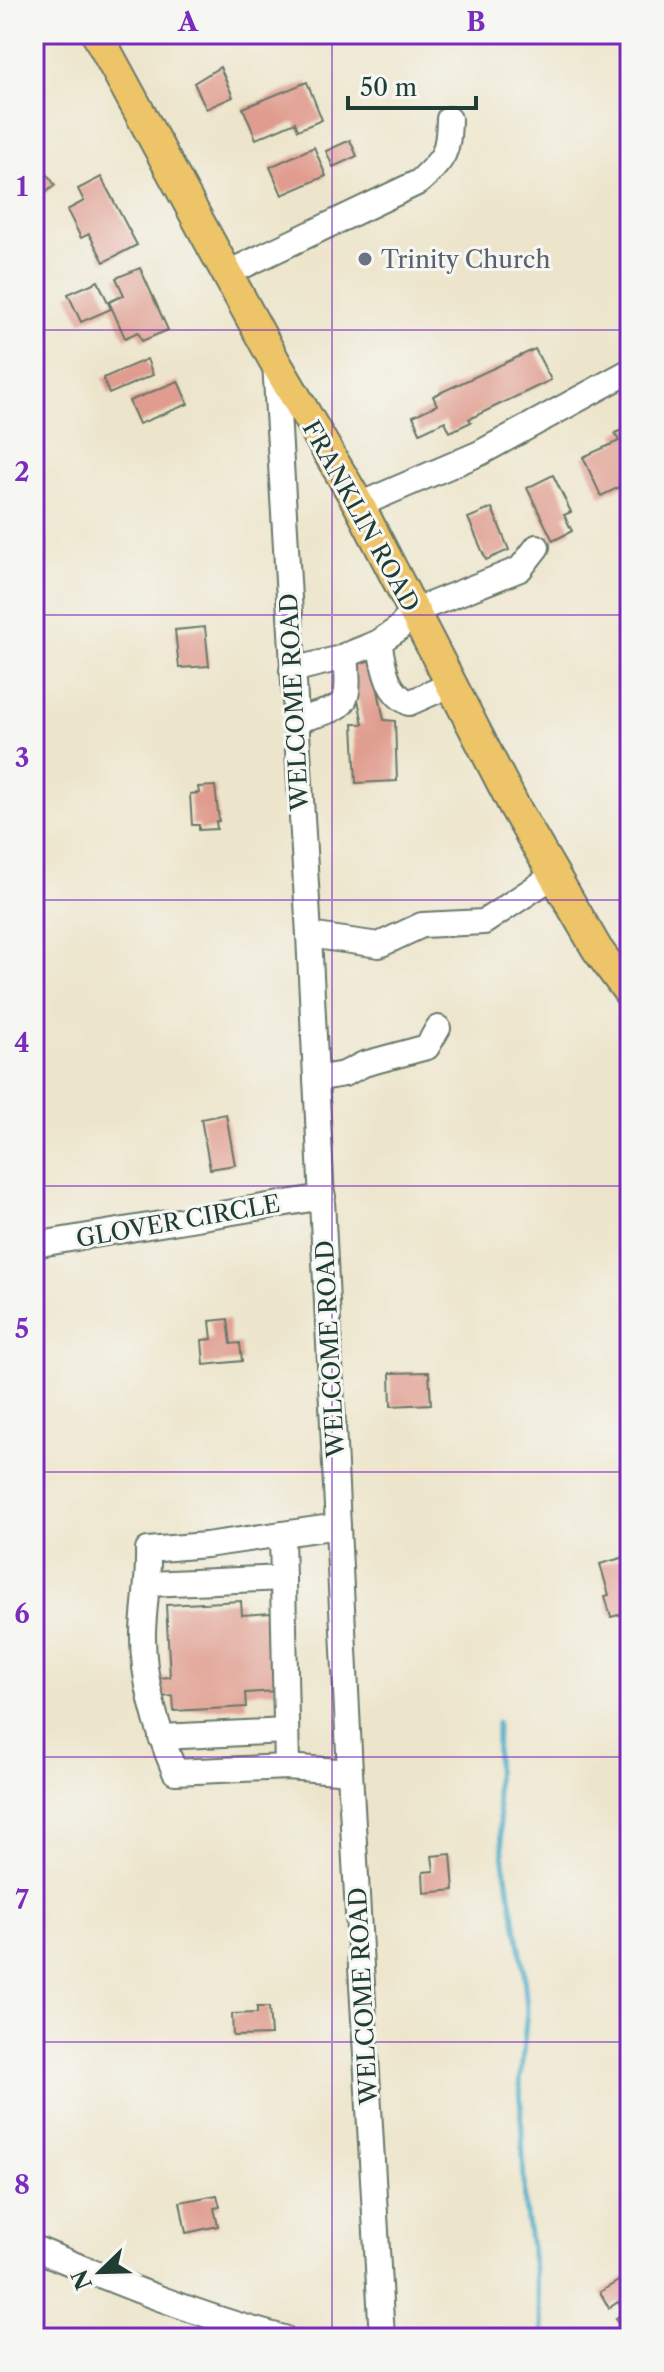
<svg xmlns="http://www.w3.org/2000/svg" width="664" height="2372" viewBox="0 0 664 2372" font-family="'Libre Caslon Text',serif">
	<rect width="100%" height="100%" fill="#f6f6f2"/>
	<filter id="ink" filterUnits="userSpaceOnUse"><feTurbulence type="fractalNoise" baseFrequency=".0125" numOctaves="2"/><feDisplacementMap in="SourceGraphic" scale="16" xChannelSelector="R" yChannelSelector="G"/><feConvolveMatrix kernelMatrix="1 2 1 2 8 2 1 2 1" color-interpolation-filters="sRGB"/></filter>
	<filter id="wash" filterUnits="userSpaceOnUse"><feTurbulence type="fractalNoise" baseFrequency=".006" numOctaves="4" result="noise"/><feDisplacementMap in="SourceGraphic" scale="32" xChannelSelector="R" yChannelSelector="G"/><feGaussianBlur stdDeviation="1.8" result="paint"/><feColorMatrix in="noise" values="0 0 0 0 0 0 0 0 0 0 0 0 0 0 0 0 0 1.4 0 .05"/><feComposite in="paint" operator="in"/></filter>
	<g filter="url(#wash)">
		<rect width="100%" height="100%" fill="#ede5cb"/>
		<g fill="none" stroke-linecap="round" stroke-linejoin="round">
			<path stroke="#45a9c4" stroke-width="5" d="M 497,1723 L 496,1791 L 505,1869 L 523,1963 L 527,2010 L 520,2083 L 525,2207 L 544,2338"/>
		</g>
		<g id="blocks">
			<g fill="#e09d8f">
				<path d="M 220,67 L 233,97 L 206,109 L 194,83 Z"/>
				<path d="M 307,82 L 322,120 L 298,130 L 295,122 L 256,139 L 243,108 Z"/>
				<path d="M 350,140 L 357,156 L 333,167 L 326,151 Z"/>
				<path d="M 314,147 L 326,176 L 282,195 L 270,167 Z"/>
				<path d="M 39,163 L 55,185 L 39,198 L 34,191 L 34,167 Z"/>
				<path d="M 101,177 L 137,245 L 104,262 L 89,234 L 81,238 L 67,210 L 84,201 L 78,189 Z"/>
				<path d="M 140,268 L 168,330 L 142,341 L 138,332 L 125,338 L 109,302 L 124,295 L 116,278 Z"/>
				<path d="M 98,281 L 111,309 L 81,322 L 68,294 Z"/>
				<path d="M 535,349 L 551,380 L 469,419 L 471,422 L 450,432 L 445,421 L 420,433 L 413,416 L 437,405 L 433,396 Z"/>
				<path d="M 147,359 L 153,375 L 109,394 L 103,378 Z"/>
				<path d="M 178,381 L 188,404 L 139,424 L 129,401 Z"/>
				<path d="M 630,426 L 630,482 L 601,496 L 583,457 L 619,441 L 615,433 Z"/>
				<path d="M 553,475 L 571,512 L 564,515 L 572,531 L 553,541 L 527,488 Z"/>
				<path d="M 492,508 L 509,550 L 486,560 L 468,518 Z"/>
				<path d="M 34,532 L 42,532 L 41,584 L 34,584 Z"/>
				<path d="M 205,627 L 209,666 L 179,668 L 175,630 Z"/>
				<path d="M 372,660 L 384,720 L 395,721 L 397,781 L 356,783 L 353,724 L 363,724 L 351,665 Z"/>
				<path d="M 215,786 L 219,821 L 216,821 L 217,829 L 199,830 L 199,825 L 192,825 L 190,794 L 199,793 L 198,787 Z"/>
				<path d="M 226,1114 L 235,1165 L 210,1169 L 201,1119 Z"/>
				<path d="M 228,1319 L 231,1344 L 240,1343 L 242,1361 L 204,1365 L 202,1340 L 212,1339 L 210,1321 Z"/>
				<path d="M 429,1372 L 431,1404 L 391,1406 L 390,1373 Z"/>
				<path d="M 625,1557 L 630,1573 L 630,1612 L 611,1617 L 605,1596 L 609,1595 L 600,1564 Z"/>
				<path d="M 241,1601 L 242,1615 L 271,1613 L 276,1691 L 245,1693 L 246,1707 L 174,1711 L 173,1696 L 159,1697 L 158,1678 L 170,1677 L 166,1605 Z"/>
				<path d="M 451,1854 L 454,1890 L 424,1893 L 423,1872 L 434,1871 L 432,1856 Z"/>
				<path d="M 257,2007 L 269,2007 L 271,2035 L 233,2036 L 232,2014 L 257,2013 Z"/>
				<path d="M 217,2195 L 220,2207 L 214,2208 L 218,2226 L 186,2233 L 180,2202 Z"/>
				<path d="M 630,2274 L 630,2333 L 627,2335 L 616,2318 L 625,2313 L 618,2302 L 609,2308 L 600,2292 Z"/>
			</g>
		</g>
	</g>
	<g filter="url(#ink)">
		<use href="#blocks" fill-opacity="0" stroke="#677869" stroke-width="2"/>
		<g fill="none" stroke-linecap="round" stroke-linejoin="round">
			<g stroke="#677869" stroke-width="28">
				<g id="minor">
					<path d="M 228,273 L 419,182 C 445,158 448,153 449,119"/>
					<path d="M 275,362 L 309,935 L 350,1772 L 382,2338"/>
					<path d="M 359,505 L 480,453 L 630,371"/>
					<path d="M 379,642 C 384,666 385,691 409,703 L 452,684"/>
					<path d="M 292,670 L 337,659 L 379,642 L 398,629 L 414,611 L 520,569 L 537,547"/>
					<path d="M 295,721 C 347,705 351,712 346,655"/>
					<path d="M 309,935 L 379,945 L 422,925 L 484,922 L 553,876"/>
					<path d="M 316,1079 L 344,1074 L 364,1064 L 427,1047 L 438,1028"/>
					<path d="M 34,1245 L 323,1197"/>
					<path d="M 338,1526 L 206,1545 L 148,1550 C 149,1578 144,1604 143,1632 C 142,1678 157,1730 175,1772 L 287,1767 L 350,1772"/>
					<path d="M 282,1535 L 287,1767"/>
					<path d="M 149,1584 L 283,1578"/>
					<path d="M 161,1737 L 286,1731"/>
					<path d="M 34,2248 C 116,2282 198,2316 284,2338"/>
				</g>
			</g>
			<g stroke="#677869" stroke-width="34">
				<path id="major" d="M 97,34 L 274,360 L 359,505 L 514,806 L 597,949 L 630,994"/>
			</g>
			<use href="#minor" stroke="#fff" stroke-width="24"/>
			<use href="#major" stroke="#eec469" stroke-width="30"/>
		</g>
	</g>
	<path fill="none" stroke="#7b2cbf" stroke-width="2" stroke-opacity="0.55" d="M 332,34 L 332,2338M 34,330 L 630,330M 34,615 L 630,615M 34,900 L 630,900M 34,1186 L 630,1186M 34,1472 L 630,1472M 34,1757 L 630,1757M 34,2042 L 630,2042"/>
	<circle fill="#6b7280" stroke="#f6f6f2" stroke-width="3" cx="365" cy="259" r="8"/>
	<g text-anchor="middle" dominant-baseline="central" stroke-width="6" stroke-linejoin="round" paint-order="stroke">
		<g font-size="24" fill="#5b616d" stroke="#f6f6f2" text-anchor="start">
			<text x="381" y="259">Trinity Church</text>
		</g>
		<g font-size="24" fill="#1f3d34" stroke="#f6f6f2">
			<text transform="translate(361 516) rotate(61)">FRANKLIN ROAD</text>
			<text transform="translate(294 702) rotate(-93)">WELCOME ROAD</text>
			<text transform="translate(178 1221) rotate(-10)">GLOVER CIRCLE</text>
			<text transform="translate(330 1349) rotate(-93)">WELCOME ROAD</text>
			<text transform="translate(363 1996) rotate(-93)">WELCOME ROAD</text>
		</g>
	</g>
	<rect width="664" height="2372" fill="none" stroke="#f6f6f2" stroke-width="88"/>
	<g transform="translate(100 2272) rotate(247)" stroke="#f6f6f2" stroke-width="6" paint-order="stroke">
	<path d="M0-6L14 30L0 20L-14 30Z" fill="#1f3d34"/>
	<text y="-12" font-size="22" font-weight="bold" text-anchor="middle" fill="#1f3d34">N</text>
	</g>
	<path d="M348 96v12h128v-12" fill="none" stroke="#1f3d34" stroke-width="4"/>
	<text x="360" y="96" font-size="24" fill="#1f3d34" stroke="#f6f6f2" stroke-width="6" paint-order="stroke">50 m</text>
	<rect x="44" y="44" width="576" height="2284" fill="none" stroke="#7b2cbf" stroke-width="3"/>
	<g font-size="26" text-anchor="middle" font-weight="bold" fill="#7b2cbf">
		<text x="188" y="31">A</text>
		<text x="476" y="31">B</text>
		<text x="22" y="196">1</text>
		<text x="22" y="481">2</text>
		<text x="22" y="767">3</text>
		<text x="22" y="1052">4</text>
		<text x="22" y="1338">5</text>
		<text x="22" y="1623">6</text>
		<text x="22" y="1909">7</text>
		<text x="22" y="2194">8</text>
	</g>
</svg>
